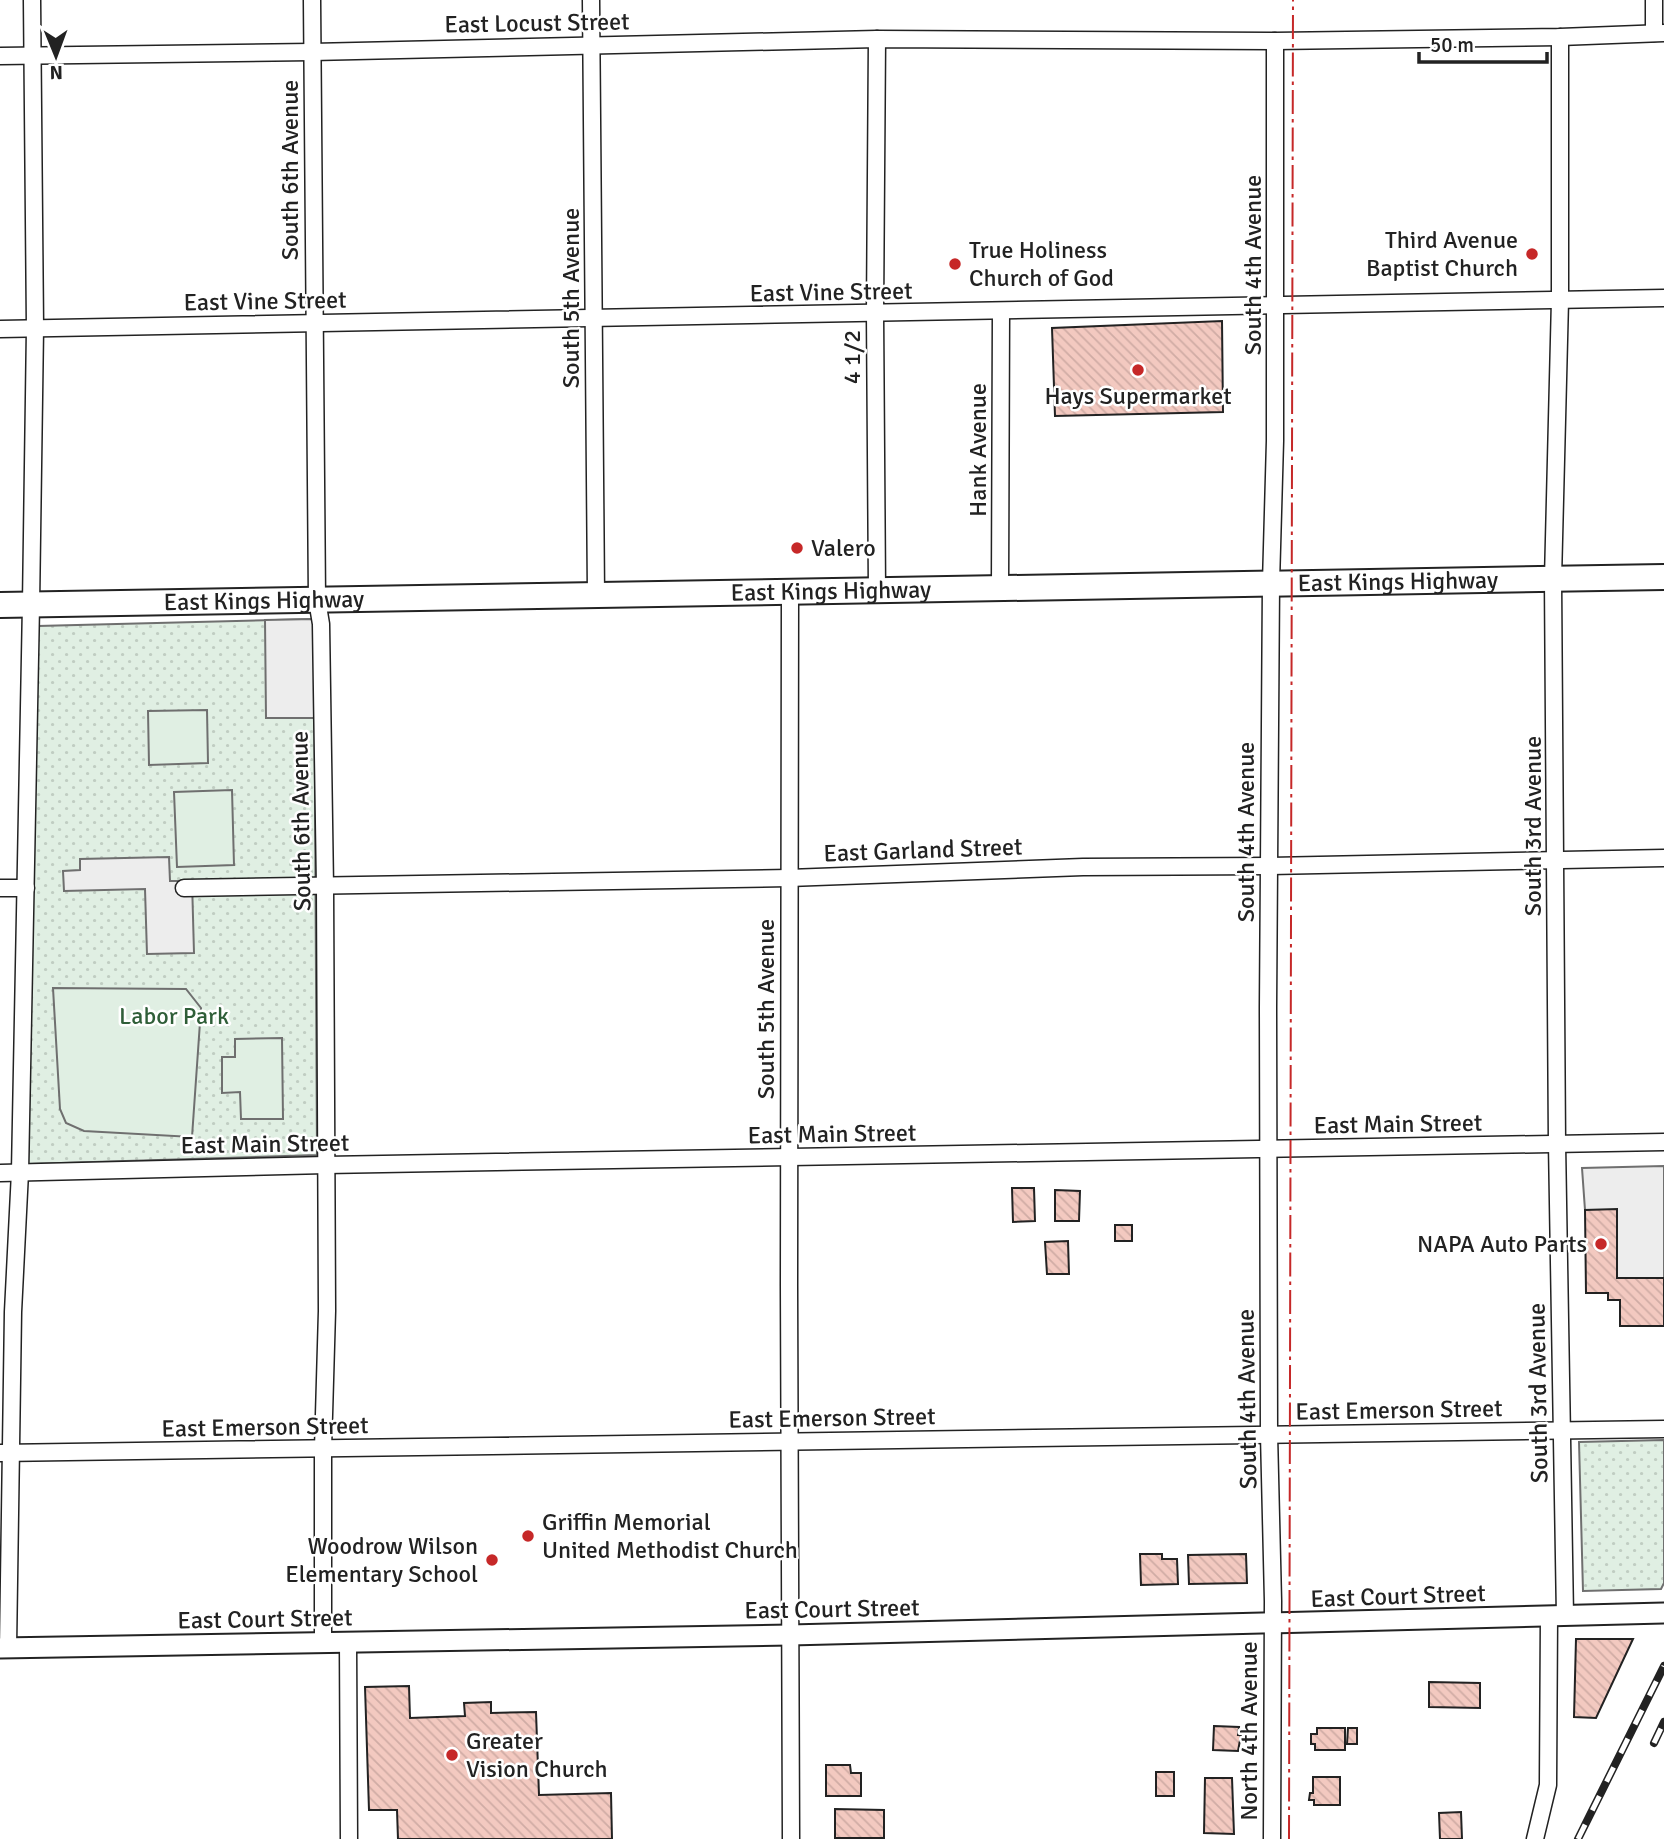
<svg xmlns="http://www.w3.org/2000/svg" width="1664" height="1839" viewBox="0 0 1664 1839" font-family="Signika,sans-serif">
	<defs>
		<pattern id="grass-dots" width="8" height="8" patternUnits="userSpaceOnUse" patternTransform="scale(1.75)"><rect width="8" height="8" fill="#e0efe3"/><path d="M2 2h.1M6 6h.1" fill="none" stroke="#c0cdc2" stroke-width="1.8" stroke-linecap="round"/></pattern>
		<pattern id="building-back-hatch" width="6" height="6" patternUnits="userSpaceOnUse" patternTransform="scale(1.75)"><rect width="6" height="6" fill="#f3c9c0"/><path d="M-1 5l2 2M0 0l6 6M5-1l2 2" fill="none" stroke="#d0aca5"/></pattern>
	</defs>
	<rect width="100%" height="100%" fill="#fff"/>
	<g fill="url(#grass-dots)" stroke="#6f6f6f" stroke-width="2">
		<path d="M 314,619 L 317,1155 L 28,1164 L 38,626 Z"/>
		<path d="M 1664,1440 L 1664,1583 L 1661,1589 L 1583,1591 L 1579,1442 Z"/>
	</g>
	<g fill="#e0efe3" stroke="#6f6f6f" stroke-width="2">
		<path d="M 207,710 L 208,763 L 149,765 L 148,711 Z"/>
		<path d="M 232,790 L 234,865 L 177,867 L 174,792 Z"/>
		<path d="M 53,988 L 186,989 L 201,1008 L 192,1137 L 84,1131 L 66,1123 L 60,1109 Z"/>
		<path d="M 282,1038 L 283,1119 L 241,1119 L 240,1092 L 222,1093 L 222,1057 L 235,1057 L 235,1039 Z"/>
	</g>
	<g fill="#ededed" stroke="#6f6f6f" stroke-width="2">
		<path d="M 314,619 L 314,718 L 266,718 L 265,620 Z"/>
		<path d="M 169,857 L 170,881 L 192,881 L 194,953 L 147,954 L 145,889 L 64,891 L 63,871 L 80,870 L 80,859 Z"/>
		<path d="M 1664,1166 L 1664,1278 L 1617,1278 L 1617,1210 L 1585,1210 L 1582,1168 Z"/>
	</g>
	<g fill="url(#building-back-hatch)" stroke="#222" stroke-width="2">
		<path d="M 1222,321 L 1223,412 L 1055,416 L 1052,328 Z"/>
		<path d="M 1012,1188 L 1034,1188 L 1035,1221 L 1013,1222 Z"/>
		<path d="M 1055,1190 L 1080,1191 L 1079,1221 L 1055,1221 Z"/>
		<path d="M 1617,1209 L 1617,1278 L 1664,1278 L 1664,1326 L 1620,1326 L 1620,1300 L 1608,1300 L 1608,1293 L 1586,1293 L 1585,1210 Z"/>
		<rect x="1115" y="1225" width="17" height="16"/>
		<path d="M 1068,1241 L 1069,1274 L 1047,1274 L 1045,1242 Z"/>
		<path d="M 1140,1554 L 1162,1554 L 1162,1559 L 1177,1559 L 1178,1584 L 1141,1585 Z"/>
		<path d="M 1246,1554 L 1247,1583 L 1189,1584 L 1188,1555 Z"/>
		<path d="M 1576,1639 L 1633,1639 L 1596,1718 L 1574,1717 Z"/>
		<path d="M 1429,1682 L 1480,1683 L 1480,1708 L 1429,1707 Z"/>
		<path d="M 409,1686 L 410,1718 L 465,1716 L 464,1703 L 491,1702 L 491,1713 L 536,1712 L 539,1795 L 611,1793 L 612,1839 L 398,1839 L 397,1810 L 369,1810 L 365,1687 Z"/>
		<path d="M 1214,1726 L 1239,1727 L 1238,1735 L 1241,1735 L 1238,1751 L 1213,1750 Z"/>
		<path d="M 1317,1728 L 1345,1728 L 1345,1750 L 1315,1750 L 1315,1744 L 1311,1744 L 1311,1734 L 1317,1734 Z"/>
		<path d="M 1348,1728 L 1357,1728 L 1357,1744 L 1347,1744 Z"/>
		<path d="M 826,1765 L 850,1765 L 851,1773 L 861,1773 L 861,1796 L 826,1796 Z"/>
		<rect x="1156" y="1772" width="18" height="24"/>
		<path d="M 1313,1777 L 1340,1777 L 1340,1805 L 1314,1805 L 1314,1800 L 1309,1800 L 1310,1793 L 1313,1793 Z"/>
		<path d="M 1205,1778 L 1232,1778 L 1234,1834 L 1204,1833 Z"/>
		<path d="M 835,1809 L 884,1810 L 884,1838 L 835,1838 Z"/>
		<path d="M 1461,1812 L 1462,1839 L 1440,1839 L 1439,1813 Z"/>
	</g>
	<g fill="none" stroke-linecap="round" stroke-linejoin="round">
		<g stroke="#222" stroke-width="19">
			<g id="minor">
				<path d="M 312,0 L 317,600 L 321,624 L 325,887 L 327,1311 L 323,1449 L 323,1642"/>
				<path d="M 591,0 L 596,595"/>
				<path d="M 1654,33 L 1654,0"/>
				<path d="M 1560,37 L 1560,300 L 1553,579 L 1557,1143 L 1565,1616"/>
				<path d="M 0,56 L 312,52 L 877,39 L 1275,41 L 1560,37 L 1664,33"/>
				<path d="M 0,329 L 1664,298"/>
				<path d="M 1000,589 L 1001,311"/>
				<path d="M 877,591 L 875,313 L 877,39"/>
				<path d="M 790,593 L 789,1286 L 791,1839"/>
				<path d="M 0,888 L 26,888"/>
				<path d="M 184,888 L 789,878 L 1083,867 L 1270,866 L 1664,858"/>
				<path d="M 0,1173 L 326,1165 L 1664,1142"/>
				<path d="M 0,1453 L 1664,1429"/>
				<path d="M 348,1642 L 349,1839"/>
				<path d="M 8,1648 L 13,1312 L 20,1172 L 31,605 L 35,328 L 32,0"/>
				<path d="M 1272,1839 L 1273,1601 L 1269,1434 L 1268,1007 L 1271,583 L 1275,441 L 1275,41"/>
				<path d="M 1535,1839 L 1548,1785 L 1549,1616"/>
			</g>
		</g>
		<g stroke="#222" stroke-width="23">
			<path id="tertiary" d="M 0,1648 L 790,1635 L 1664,1613"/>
		</g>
		<g stroke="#222" stroke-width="28">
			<g id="primary">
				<path id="s1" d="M 0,605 L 1664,577"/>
			</g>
		</g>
		<use href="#minor" stroke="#fff" stroke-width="16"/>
		<use href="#tertiary" stroke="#fff" stroke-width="19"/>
		<use href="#primary" stroke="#fff" stroke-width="24"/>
		<g stroke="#222" stroke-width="8">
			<g id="rail">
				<path d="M 1654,1743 L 1664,1722"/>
				<path d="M 1578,1839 L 1664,1666"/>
			</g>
		</g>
		<use href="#rail" stroke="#fff" stroke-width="5" stroke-dasharray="16" stroke-linecap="butt"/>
		<path stroke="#c62828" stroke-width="2" stroke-dasharray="24 5 3.5 5" stroke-linecap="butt" d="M 1289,1839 L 1293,0"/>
	</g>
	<g fill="#c62828" stroke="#fff" stroke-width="2.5">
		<circle cx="1532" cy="254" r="7"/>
		<circle cx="955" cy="264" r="7"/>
		<circle cx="1138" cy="370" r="7"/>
		<circle cx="797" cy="548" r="7"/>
		<circle cx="1601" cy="1244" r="7"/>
		<circle cx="528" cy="1536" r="7"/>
		<circle cx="492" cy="1560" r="7"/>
		<circle cx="452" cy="1755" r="7"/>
	</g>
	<g text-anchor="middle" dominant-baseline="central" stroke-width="5" stroke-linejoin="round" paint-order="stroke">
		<g font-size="24" fill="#222" stroke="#fff">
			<text transform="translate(537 23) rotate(-1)">East Locust Street</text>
			<text transform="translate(290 170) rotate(-90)">South 6th Avenue</text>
			<text transform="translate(1253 265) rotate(-90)">South 4th Avenue</text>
			<text transform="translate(831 292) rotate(-1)">East Vine Street</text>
			<text transform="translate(571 298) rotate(-90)">South 5th Avenue</text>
			<text transform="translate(265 301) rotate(-1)">East Vine Street</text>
			<text transform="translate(852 357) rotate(-90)">4 1/2</text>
			<text transform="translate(978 450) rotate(-90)">Hank Avenue</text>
			<text stroke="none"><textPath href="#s1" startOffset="1398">East Kings Highway</textPath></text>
			<text stroke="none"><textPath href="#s1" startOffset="831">East Kings Highway</textPath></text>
			<text stroke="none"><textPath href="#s1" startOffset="264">East Kings Highway</textPath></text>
			<text transform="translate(301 821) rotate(-91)">South 6th Avenue</text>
			<text transform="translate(1533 826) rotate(-90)">South 3rd Avenue</text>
			<text transform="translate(1246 832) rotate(-90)">South 4th Avenue</text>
			<text transform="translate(923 850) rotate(-2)">East Garland Street</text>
			<text transform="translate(766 1009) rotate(-90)">South 5th Avenue</text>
			<text transform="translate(1398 1124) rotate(-1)">East Main Street</text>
			<text transform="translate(832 1134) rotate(-1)">East Main Street</text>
			<text transform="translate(265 1144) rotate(-1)">East Main Street</text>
			<text transform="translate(1538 1393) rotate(-91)">South 3rd Avenue</text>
			<text transform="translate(1247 1399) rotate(-91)">South 4th Avenue</text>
			<text transform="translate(1399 1410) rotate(-1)">East Emerson Street</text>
			<text transform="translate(832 1418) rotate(-1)">East Emerson Street</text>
			<text transform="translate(265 1427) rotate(-1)">East Emerson Street</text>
			<text transform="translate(1398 1596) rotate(-2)">East Court Street</text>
			<text transform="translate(832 1609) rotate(-1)">East Court Street</text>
			<text transform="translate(265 1619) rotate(-1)">East Court Street</text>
			<text transform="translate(1249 1731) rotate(-90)">North 4th Avenue</text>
		</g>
		<g font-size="24" fill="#222" stroke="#fff" text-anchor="start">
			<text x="1518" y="240" text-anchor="end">Third Avenue<tspan x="1518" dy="28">Baptist Church</tspan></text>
			<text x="969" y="250">True Holiness<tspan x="969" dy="28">Church of God</tspan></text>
			<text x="1138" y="396" text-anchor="middle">Hays Supermarket</text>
			<text x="811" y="548">Valero</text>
			<text x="1587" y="1244" text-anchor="end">NAPA Auto Parts</text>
			<text x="542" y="1522">Griffin Memorial<tspan x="542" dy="28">United Methodist Church</tspan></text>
			<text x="478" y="1546" text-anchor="end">Woodrow Wilson<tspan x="478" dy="28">Elementary School</tspan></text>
			<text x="466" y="1741">Greater<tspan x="466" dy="28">Vision Church</tspan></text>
		</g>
		<g font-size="24" fill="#2f5e38" stroke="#fff">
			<text x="174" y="1016">Labor Park</text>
		</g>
	</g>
	<g transform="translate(56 56) rotate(179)" stroke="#ffffff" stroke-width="5" paint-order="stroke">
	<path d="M0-5L12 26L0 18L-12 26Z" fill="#222222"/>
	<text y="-10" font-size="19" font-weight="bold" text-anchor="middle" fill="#222222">N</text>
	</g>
	<path d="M1419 52v10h128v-10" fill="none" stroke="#222222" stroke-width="3.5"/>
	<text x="1430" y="52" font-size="21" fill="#222222" stroke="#ffffff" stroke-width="5" paint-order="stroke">50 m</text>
</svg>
